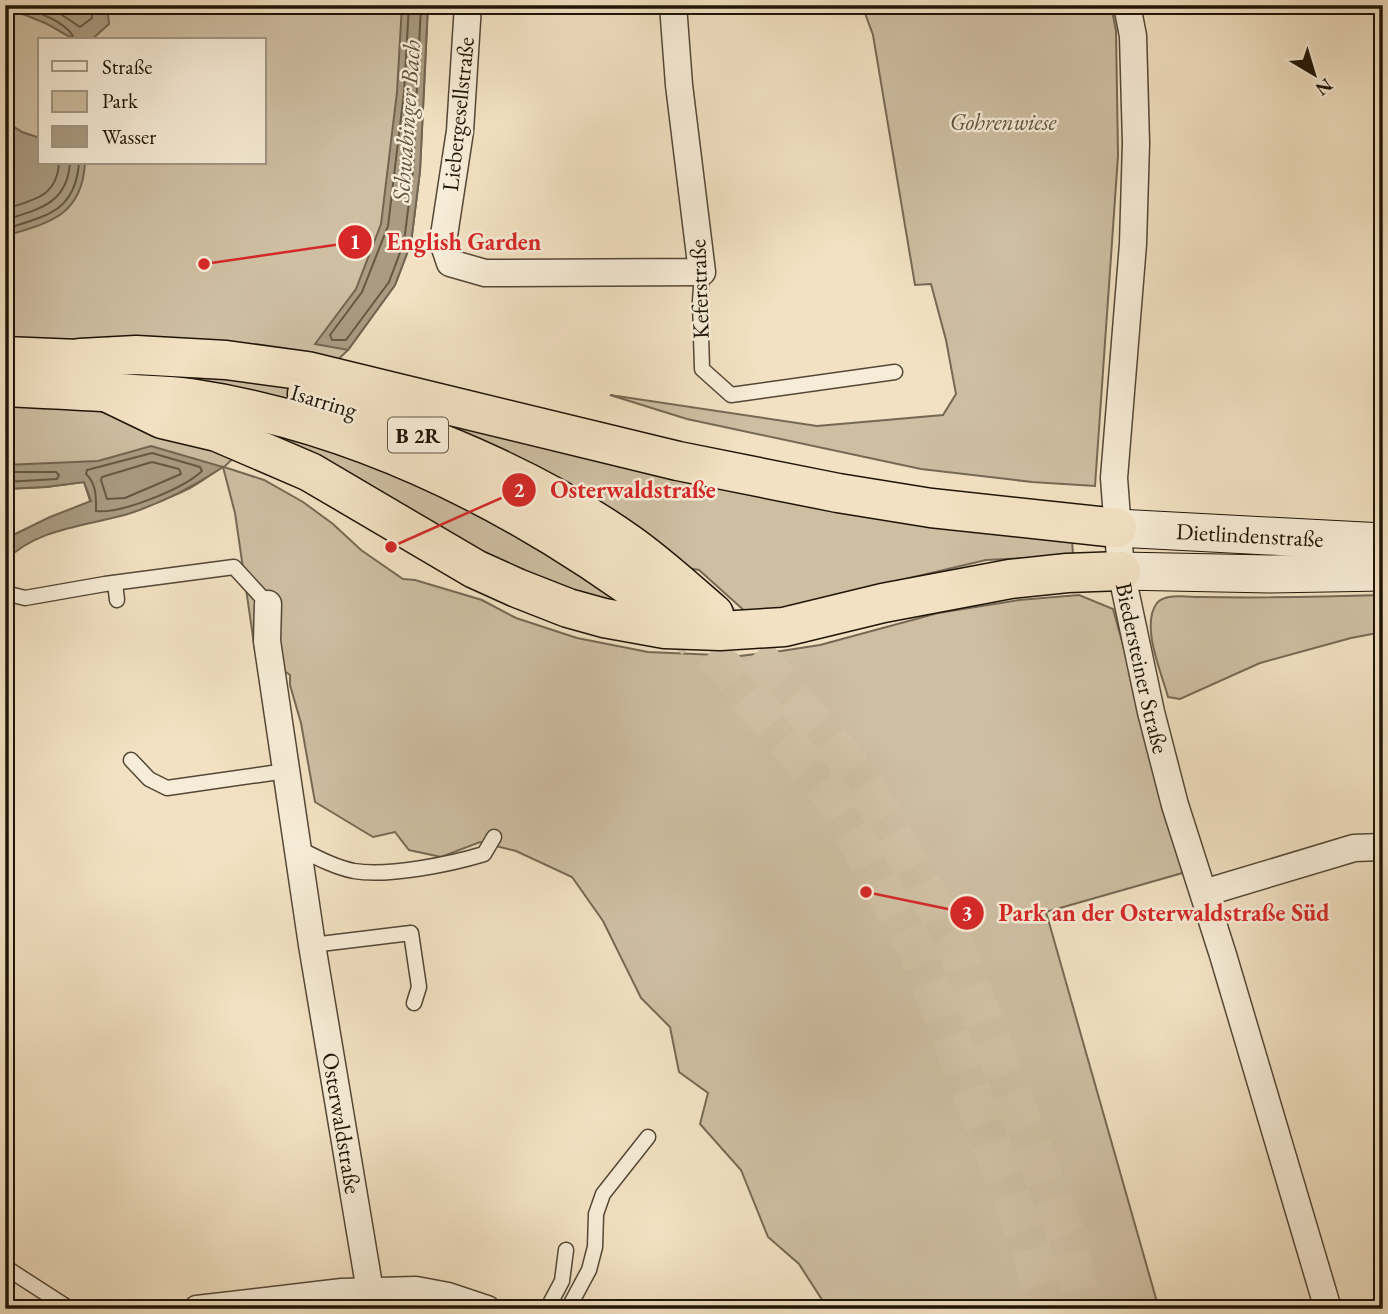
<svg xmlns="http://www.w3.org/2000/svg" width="1388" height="1314" viewBox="0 0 1388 1314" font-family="'EB Garamond',serif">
	<rect width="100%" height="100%" fill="#f2e1c2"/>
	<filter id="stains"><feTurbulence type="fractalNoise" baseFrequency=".00286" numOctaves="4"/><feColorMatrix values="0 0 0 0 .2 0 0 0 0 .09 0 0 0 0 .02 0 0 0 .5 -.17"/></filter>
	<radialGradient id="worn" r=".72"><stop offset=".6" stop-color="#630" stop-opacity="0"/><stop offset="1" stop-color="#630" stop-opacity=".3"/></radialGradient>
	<g fill="#cebea2" stroke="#766954" stroke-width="2" fill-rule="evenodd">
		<path d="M 5,5 L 428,5 L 420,171 L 411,243 L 395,285 L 348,350 L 224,467 L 264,480 L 303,502 L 333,524 L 361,550 L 403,579 L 415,580 L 482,600 L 516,618 L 577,638 L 648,652 L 740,656 L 781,651 L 820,645 L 938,613 L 1019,600 L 1079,595 L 1113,609 L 1186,872 L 1046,912 L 1159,1309 L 828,1309 L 799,1264 L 768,1237 L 741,1170 L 700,1124 L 708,1093 L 679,1072 L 670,1027 L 641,998 L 603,921 L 572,877 L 516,851 L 480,842 L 441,857 L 409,850 L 395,832 L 373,837 L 315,802 L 301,723 L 290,685 L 290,675 L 255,651 L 235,513 L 223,467 C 212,473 202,482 190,488 C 160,503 129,513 96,519 L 84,482 L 46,487 L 5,489 ZM 40,40 L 264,40 L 264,163 L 40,163 Z"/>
		<path d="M 862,5 L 1111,5 L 1116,31 L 1118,156 L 1095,486 L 1032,482 L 921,469 L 687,419 L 610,395 L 817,426 L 943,415 L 956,394 L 946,340 L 931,284 L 915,285 L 873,35 Z"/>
		<path d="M 461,426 L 1072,538 L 1073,556 L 986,560 L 914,577 L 828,602 L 748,614 L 699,570 L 682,567 L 458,435 Z"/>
		<path d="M 274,428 L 451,493 L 625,604 L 575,595 L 519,574 L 270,438 Z"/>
		<path d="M 1383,595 L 1383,632 L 1351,638 L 1260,663 L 1180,699 L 1168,697 C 1162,674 1140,625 1157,603 C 1166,593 1188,597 1199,597 C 1260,598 1321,597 1383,595 Z"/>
	</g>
	<g fill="#aa9b82" stroke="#726551" stroke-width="2">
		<path d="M 5,5 L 107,5 L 109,24 L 91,40 C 67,40 64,32 45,23 C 36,19 27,16 18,12 L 5,18 Z"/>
		<path d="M 402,5 L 428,5 L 420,171 L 411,243 L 395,285 L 348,350 L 315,344 L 356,289 L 381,224 L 397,92 Z"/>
		<path d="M 5,121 L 22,132 L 40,138 L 40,163 L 85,163 C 82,216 49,223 5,236 Z"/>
		<path d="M 151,446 L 223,467 C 194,486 164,502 131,513 C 89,526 38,527 5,561 L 7,538 L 50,517 L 91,501 L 84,482 L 46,487 L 5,489 L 5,465 L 98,461 Z"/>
	</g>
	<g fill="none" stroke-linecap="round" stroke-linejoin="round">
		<g stroke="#645844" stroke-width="2">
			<path d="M 43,5 L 56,11 L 80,27 L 92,18 L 91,5"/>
			<path d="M 409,5 L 404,92 L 388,226 L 362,292 L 330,335 L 332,340 L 346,340 L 389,282 L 404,242 L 413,170 L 421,5"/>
			<path d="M 5,10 L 19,6 C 35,11 71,23 74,40"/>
			<path d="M 5,209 C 33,200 57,197 59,163"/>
			<path d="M 5,220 C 39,209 67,204 70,163"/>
			<path d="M 5,229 C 46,216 75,212 79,163"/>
			<path d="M 152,453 L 200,467 L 202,471 C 183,489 121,514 96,511 C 96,499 97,484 86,474 L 87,470 Z"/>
			<path d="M 152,462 L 179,469 L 181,474 L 125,498 L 107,499 L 101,480 L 102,477 Z"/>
			<path d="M 5,472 L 56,472 L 59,475 L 57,479 L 5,482"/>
		</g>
		<g stroke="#d2c2a6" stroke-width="38" stroke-dasharray="38 19" stroke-linecap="butt">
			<path d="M 714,614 L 753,651 L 860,777 L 951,935 L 1067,1238 L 1084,1309"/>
			<path d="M 667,615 L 725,668 L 832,796 L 917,950 L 1031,1249 L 1046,1309"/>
		</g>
		<g stroke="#544736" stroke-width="17">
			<g id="service">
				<path d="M 702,272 L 700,301 L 702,369 L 731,395 L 895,372"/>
				<path d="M 115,583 L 117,600"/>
				<path d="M 5,593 L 25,598 L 105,584 L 234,567 L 268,604"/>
				<path d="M 131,760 L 149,779 L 167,788 L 286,771"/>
				<path d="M 298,848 C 316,857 334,867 354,871 C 388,877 451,864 484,854 L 494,837"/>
				<path d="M 312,945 L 411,933 L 419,987 L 414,1003"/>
				<path d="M 5,1267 L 70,1309"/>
				<path d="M 547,1309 L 562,1281 L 566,1250"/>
				<path d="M 568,1309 L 589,1270 L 595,1247 L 596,1214 L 603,1194 L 648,1137"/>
			</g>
		</g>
		<g stroke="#544736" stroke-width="29">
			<g id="minor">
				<path d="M 468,5 L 460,131 L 443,242 L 450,263 L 485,273 L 702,272 L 679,85 L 673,5"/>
				<path id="s1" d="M 1127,5 L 1133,36 L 1136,143 L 1133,244 L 1114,478 L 1121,571 L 1151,712 L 1175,805 L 1223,955 L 1328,1309"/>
				<path id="s2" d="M 268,604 L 267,641 L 312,945 L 373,1309"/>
				<path d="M 1204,893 L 1354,848 L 1383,847"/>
				<path d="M 197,1309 L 342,1292 L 416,1290 L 448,1296 L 487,1309"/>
			</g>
		</g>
		<g stroke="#1f1407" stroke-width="39">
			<g id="secondary">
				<path id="s3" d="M 1117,528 L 1383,542"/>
				<path d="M 1121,571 L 1270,574 L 1383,572"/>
			</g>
		</g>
		<g stroke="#1f1407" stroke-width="41">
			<g id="trunk">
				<path d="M 5,356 L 103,360"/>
				<path d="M 80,358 L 136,355 L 226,360 L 307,371 L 678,461 L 838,493 L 931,508 L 1117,528"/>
				<path d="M 5,387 C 48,389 90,391 132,394 C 151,395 171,395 190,398 C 363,424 524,507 663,611"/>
				<path d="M 106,392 L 162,419 L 217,432 L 310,472 L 475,569 L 517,588 L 568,608 L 604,618 L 665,629 L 720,631 L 784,627 L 883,603 L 1010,579 L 1067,573 L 1121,571"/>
				<path d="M 307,394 C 418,432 531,474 628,543 C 658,564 686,590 714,614"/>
			</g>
		</g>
		<use href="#service" stroke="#f7ecd7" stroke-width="14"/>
		<use href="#minor" stroke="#f7ecd7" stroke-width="26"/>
		<use href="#secondary" stroke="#f7ecd7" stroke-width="37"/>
		<use href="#trunk" stroke="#f2e1c2" stroke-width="38"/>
	</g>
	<g text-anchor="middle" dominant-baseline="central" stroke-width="5" stroke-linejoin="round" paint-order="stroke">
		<rect fill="#f7ecd7" stroke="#605545" stroke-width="2" x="388" y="417.5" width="60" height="35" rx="5"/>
		<g font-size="21" font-weight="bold" fill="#1f1407">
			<text x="418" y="435">B 2R</text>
		</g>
		<g font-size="23" fill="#1f1407" stroke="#f7ecd7">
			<text transform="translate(458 114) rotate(-84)">Liebergesellstraße</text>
			<text transform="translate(699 289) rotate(-92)">Keferstraße</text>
			<text transform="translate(324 401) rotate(17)">Isarring</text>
			<text stroke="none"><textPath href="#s3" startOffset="133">Dietlindenstraße</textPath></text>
			<text stroke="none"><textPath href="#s1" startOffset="667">Biedersteiner Straße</textPath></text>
			<text stroke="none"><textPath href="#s2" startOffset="525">Osterwaldstraße</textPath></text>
		</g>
		<g font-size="23" font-style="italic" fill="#5c503d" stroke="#f7ecd7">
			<text x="1003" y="122">Gohrenwiese</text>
		</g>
		<g font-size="24" font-style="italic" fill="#5e513e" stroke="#f7ecd7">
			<text transform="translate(406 121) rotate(-86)">Schwabinger Bach</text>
		</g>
	</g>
	<path fill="none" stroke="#d62828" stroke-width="2.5" d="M204 264L355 242M391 547L519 490M866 892L967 913"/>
	<g fill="#d62828" stroke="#f7ecd7" stroke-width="2.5">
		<circle cx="204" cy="264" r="7"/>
		<circle cx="391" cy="547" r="7"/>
		<circle cx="866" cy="892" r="7"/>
		<circle cx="355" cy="242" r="18"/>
		<circle cx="519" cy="490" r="18"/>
		<circle cx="967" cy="913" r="18"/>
	</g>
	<g font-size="21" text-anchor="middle" font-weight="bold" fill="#fff">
		<text x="355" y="249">1</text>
		<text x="519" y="497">2</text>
		<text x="967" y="920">3</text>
	</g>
	<g font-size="24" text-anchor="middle" font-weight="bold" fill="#d62828" stroke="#f7ecd7" stroke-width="5" stroke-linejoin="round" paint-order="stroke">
		<text x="464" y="250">English Garden</text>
		<text x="633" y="498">Osterwaldstraße</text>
		<text x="1164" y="921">Park an der Osterwaldstraße Süd</text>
	</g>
	<rect width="1388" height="1314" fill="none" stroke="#f2e1c2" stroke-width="28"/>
	<rect x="7" y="7" width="1374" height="1300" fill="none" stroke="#1f1407" stroke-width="3.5"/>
	<rect x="14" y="14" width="1360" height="1286" fill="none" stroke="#1f1407" stroke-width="2"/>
	<rect x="38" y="38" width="228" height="126" fill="#f7ecd7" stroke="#a19684" stroke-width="2"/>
	<rect x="52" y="61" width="35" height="10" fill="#f7ecd7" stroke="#a19684" stroke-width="2"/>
	<text x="102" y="74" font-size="21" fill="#1f1407">Straße</text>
	<rect x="52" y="91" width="35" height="21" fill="#cebea2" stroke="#a19684" stroke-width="2"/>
	<text x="102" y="108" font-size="21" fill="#1f1407">Park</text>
	<rect x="52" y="126" width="35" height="21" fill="#aa9b82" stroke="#a19684" stroke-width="2"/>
	<text x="102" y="144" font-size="21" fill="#1f1407">Wasser</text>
	<g transform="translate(1314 74) rotate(142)" stroke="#f7ecd7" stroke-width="5" paint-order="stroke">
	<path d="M0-5L12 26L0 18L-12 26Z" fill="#1f1407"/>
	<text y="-10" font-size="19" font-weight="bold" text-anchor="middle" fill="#1f1407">N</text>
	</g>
	<rect width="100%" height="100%" filter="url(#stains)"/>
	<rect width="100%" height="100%" fill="url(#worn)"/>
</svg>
